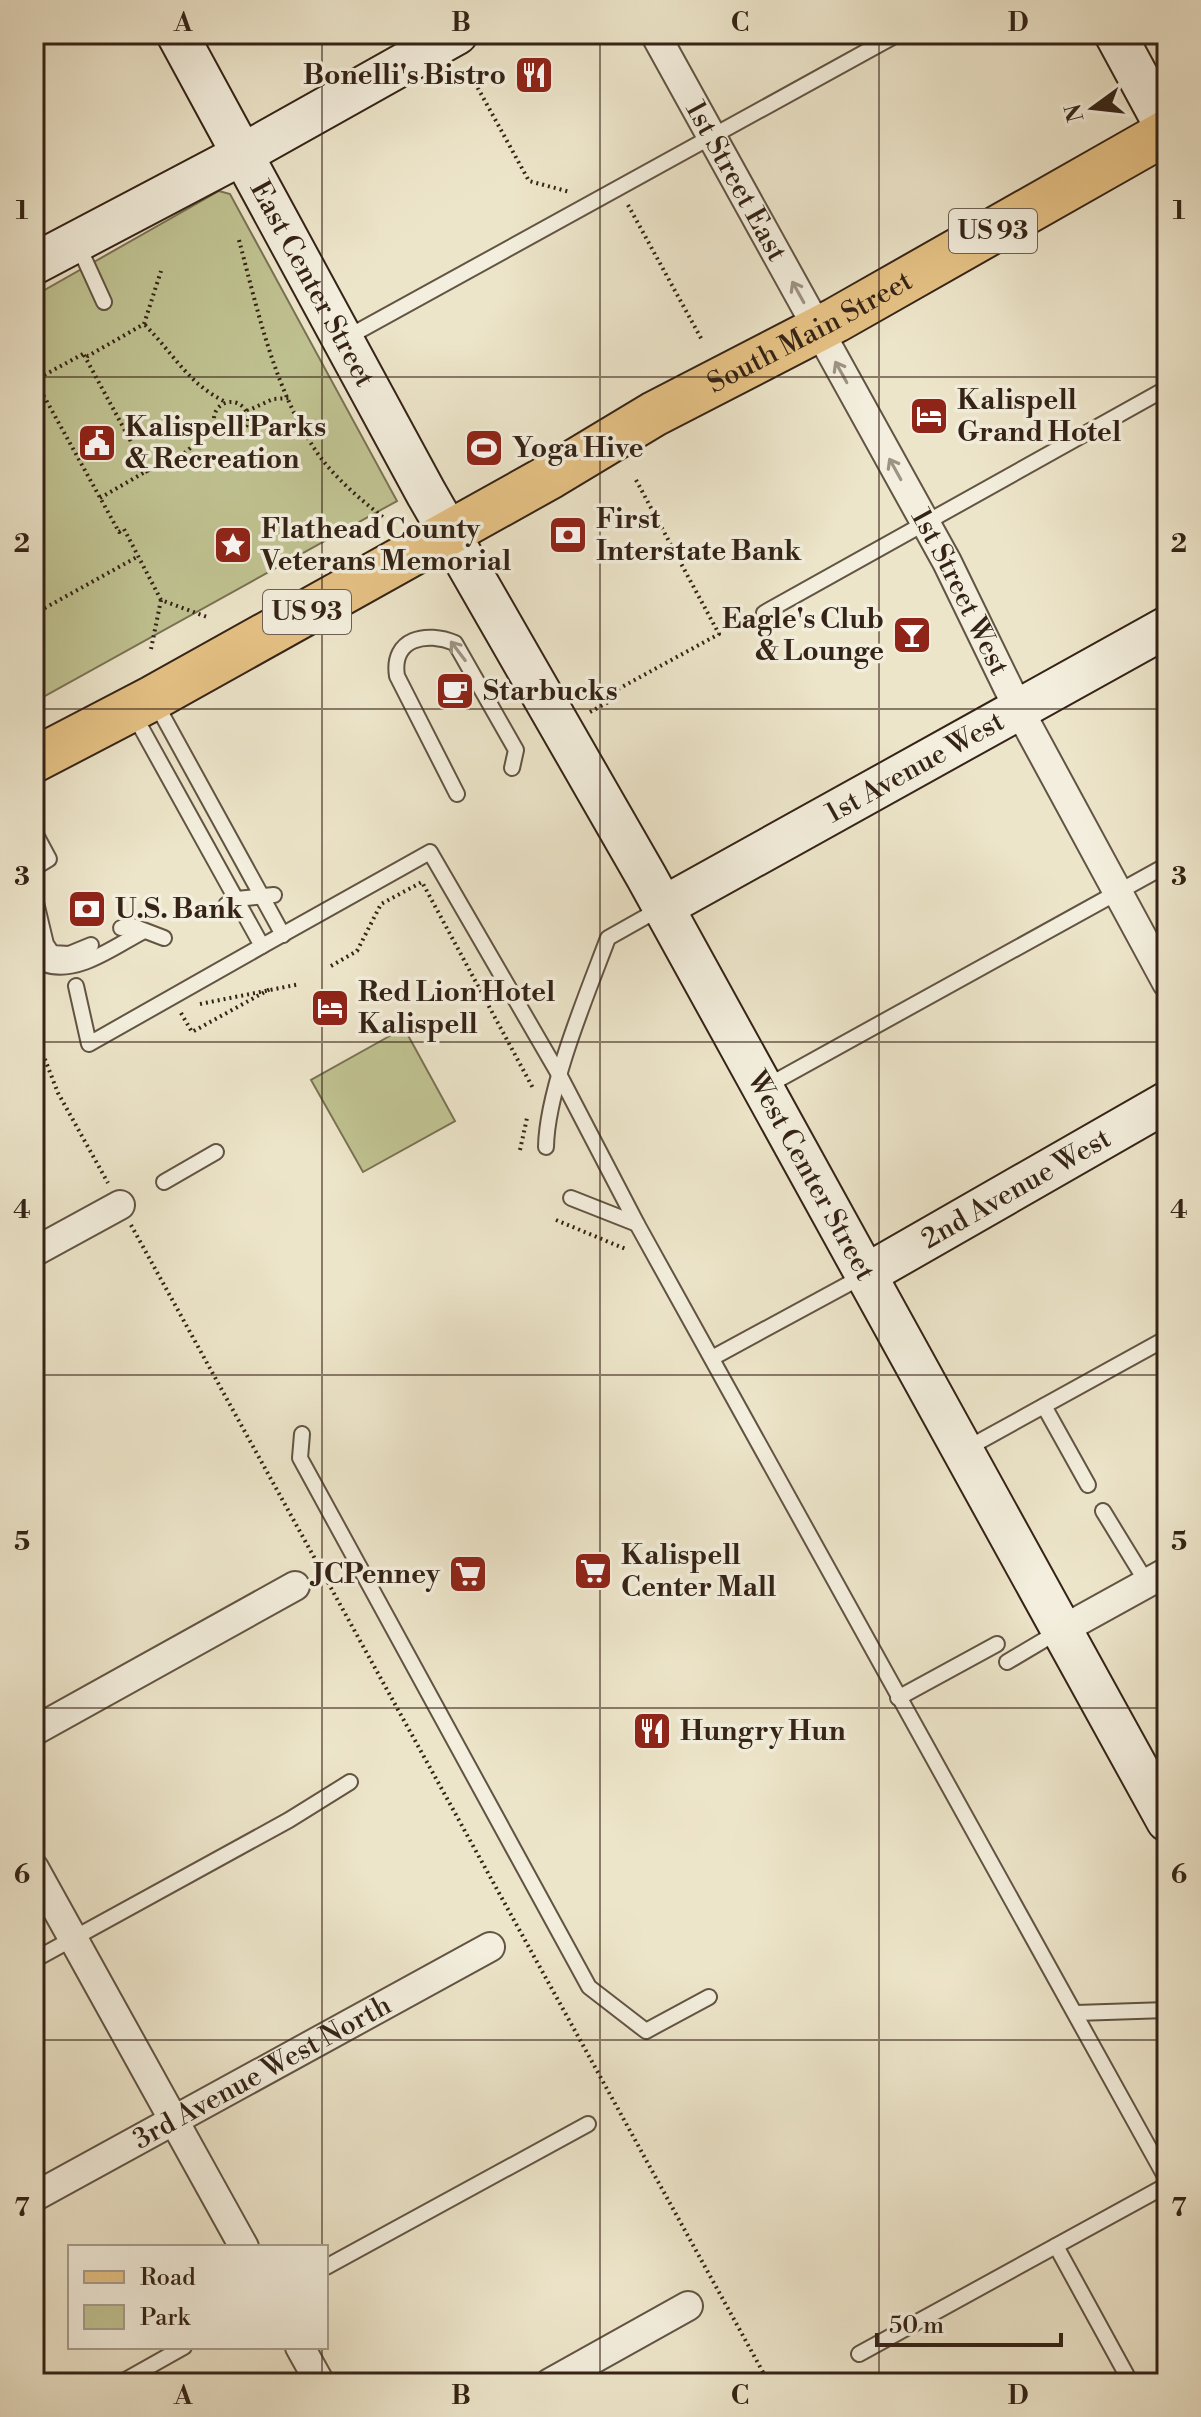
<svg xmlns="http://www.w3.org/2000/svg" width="1201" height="2417" viewBox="0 0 1201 2417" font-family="'Libre Bodoni',serif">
	<rect width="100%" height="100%" fill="#ede5ca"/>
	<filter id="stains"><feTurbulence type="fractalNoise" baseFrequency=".0025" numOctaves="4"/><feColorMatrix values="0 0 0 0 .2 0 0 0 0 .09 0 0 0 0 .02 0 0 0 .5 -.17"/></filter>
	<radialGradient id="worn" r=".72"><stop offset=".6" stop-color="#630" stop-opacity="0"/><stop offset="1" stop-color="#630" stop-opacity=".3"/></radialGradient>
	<g fill="#c0c291" stroke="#7a7254" stroke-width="2">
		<path d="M 219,191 L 230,194 L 397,501 L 34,702 L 34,296 Z"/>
		<path d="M 404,1028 L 455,1121 L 363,1172 L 311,1080 Z"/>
	</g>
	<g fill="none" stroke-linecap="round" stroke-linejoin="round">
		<g stroke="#625443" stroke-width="18">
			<g id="lane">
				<path d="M 78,245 L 104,302"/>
				<path d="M 346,338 L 898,34"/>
				<path d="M 764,613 L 1167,388"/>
				<path d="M 154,700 L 283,935"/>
				<path d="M 457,794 L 397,676 C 391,638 427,631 455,643 L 516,750 L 512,768"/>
				<path d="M 34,831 L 49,859 L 34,868"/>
				<path d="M 34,894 L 46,944 L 52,953 L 69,954 L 91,945"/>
				<path d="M 226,905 L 237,899 L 274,895"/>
				<path d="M 121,928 L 130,925 L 164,938"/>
				<path d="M 34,945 L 44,964 C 77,976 115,946 144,931"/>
				<path d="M 262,946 L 430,852 L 561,1078 L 637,1224 L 1167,2180"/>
				<path d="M 76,986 L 89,1044 L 262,946 L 133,713"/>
				<path d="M 765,1087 L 1167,865"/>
				<path d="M 546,1147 C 547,1089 587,994 608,938 L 663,907"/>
				<path d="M 164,1182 L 216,1152"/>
				<path d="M 571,1198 L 637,1224"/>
				<path d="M 712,1358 L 865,1275"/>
				<path d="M 1044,1406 L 1088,1485"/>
				<path d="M 302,1434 L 300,1458 L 589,1987 L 646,2031 L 709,1997"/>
				<path d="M 964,1450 L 1167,1338"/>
				<path d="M 1103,1511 L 1147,1583"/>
				<path d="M 1007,1662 L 1061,1630"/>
				<path d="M 898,1698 L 997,1644"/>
				<path d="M 34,1960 L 289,1820 L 350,1782"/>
				<path d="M 1076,2013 L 1167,2010"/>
				<path d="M 1056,2246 L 1131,2383"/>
				<path d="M 326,2267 L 588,2124"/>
				<path d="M 859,2354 L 1167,2185"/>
				<path d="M 120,2383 L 184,2347"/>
			</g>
		</g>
		<g stroke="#625443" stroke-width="32">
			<g id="street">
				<path id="s1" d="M 655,34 L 947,562 L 1018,708 L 1167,983"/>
				<path d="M 34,1252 L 120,1205"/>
				<path d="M 1062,1630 L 1167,1572"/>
				<path d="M 34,1731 L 295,1586"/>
				<path d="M 34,1868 L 244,2247"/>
				<path id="s2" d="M 34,2197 L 490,1947"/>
				<path d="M 300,2347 L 320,2383"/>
				<path d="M 550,2383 L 688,2306"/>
			</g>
		</g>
		<g stroke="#342316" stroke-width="44">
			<g id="secondary">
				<path id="s3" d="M 177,34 L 426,493 L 646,876 L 1167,1821"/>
				<path d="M 1115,34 L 1167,130"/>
				<path d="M 34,264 L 241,155 L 457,34"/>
				<path id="s4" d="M 663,907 L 1167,627"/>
				<path id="s5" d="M 865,1275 L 1167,1102"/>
			</g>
		</g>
		<g stroke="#342316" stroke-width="48">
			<g id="primary">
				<path id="s6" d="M 34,760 L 153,698 L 551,476 L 654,414 L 836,320 L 1167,132"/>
			</g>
		</g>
		<g stroke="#342316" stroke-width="4" stroke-dasharray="2 4" stroke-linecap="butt">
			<path d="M 469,72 L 529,181 L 570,192"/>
			<path d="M 628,205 L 702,340"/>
			<path d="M 239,240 C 258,312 275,392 318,454 C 336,479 360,499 384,518"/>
			<path d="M 145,325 C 173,353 189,385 226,402"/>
			<path d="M 84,355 L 148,473"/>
			<circle cx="231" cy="419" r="17"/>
			<path d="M 247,411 L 273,399 L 289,398"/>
			<path d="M 100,498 L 162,462 L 181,456 L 216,426"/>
			<path d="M 161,600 L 124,529 L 119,532 L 35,380 L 83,354 L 88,356 L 144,324 L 161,271"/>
			<path d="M 34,614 L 137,557"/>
			<path d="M 151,649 L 161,600 L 207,617"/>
			<path d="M 590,712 L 612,700 L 609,694 L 719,634 L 636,480"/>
			<path d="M 331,966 L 357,951 L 381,904 L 422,882 L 534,1090"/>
			<path d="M 200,1004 L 300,984"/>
			<path d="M 181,1013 L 192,1032 L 272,988"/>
			<path d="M 34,1031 L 58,1093 L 108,1183"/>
			<path d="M 520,1150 L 527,1118"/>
			<path d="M 556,1220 L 628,1250"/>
			<path d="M 131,1225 L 769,2383"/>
		</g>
		<use href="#lane" stroke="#f3eedd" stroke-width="14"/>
		<use href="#street" stroke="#f3eedd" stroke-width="28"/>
		<use href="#secondary" stroke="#f3eedd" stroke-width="40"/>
		<use href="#primary" stroke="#e6c285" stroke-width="44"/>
	</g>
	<defs><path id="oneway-shaft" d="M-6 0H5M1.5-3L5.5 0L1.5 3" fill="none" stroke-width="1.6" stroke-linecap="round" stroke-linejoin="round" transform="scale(2)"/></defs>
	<g stroke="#9d9383">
		<use href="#oneway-shaft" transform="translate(798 292) rotate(-119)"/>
		<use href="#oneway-shaft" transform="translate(841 372) rotate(-119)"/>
		<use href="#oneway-shaft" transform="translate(895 469) rotate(-119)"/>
		<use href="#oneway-shaft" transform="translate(458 651) rotate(-127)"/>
	</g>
	<path fill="none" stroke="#342316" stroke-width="2" stroke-opacity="0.55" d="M 322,34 L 322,2247M 600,34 L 600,2383M 879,34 L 879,2383M 34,377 L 1167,377M 34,709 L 1167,709M 34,1042 L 1167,1042M 34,1375 L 1167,1375M 34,1708 L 1167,1708M 34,2040 L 1167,2040M 322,2347 L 322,2383"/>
	<defs>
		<g id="restaurant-square" transform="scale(2)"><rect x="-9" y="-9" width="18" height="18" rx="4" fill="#8f2418" stroke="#f3eedd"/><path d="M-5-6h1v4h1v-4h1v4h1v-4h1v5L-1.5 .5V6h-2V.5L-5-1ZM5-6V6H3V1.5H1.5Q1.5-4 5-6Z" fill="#fff"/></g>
		<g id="hotel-square" transform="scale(2)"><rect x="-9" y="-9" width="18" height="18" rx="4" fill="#8f2418" stroke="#f3eedd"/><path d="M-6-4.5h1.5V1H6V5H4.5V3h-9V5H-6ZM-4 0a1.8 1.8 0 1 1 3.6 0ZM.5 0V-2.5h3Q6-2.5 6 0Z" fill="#fff"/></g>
		<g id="civic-square" transform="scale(2)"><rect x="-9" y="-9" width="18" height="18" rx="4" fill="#8f2418" stroke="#f3eedd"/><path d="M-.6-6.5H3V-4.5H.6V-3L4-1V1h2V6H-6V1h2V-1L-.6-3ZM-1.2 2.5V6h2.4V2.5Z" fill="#fff"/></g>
		<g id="stadium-square" transform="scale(2)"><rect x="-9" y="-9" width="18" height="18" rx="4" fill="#8f2418" stroke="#f3eedd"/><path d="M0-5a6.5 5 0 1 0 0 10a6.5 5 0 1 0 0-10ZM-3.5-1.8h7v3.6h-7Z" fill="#fff"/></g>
		<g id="bank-square" transform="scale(2)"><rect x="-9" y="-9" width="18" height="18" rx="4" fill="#8f2418" stroke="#f3eedd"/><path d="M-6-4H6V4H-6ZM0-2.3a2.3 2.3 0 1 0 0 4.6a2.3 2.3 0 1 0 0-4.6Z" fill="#fff"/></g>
		<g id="sight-square" transform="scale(2)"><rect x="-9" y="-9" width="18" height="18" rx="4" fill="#8f2418" stroke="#f3eedd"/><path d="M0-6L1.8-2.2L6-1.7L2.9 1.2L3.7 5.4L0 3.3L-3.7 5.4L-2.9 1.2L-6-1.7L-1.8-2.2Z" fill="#fff"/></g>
		<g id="bar-square" transform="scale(2)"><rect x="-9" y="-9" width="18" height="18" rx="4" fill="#8f2418" stroke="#f3eedd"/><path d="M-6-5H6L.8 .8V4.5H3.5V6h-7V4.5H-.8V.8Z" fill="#fff"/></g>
		<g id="cafe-square" transform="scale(2)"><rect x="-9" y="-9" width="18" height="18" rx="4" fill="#8f2418" stroke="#f3eedd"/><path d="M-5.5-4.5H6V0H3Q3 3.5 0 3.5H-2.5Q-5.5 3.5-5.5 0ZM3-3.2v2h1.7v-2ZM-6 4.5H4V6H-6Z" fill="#fff"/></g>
		<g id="supermarket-square" transform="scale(2)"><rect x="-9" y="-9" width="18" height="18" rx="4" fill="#8f2418" stroke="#f3eedd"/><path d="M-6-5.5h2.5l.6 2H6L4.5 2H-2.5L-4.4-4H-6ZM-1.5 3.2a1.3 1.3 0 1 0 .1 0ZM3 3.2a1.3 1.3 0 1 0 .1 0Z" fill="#fff"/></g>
	</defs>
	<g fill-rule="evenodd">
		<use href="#restaurant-square" x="534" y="75"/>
		<use href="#hotel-square" x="929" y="416"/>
		<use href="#civic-square" x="97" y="443"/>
		<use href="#stadium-square" x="484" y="448"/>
		<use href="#bank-square" x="568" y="535"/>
		<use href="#sight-square" x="233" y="545"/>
		<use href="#bar-square" x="912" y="635"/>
		<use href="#cafe-square" x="455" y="691"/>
		<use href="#bank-square" x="87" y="909"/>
		<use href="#hotel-square" x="330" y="1008"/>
		<use href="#supermarket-square" x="593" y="1571"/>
		<use href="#supermarket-square" x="468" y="1574"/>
		<use href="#restaurant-square" x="652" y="1731"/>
	</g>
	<g text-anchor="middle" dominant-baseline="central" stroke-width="7" stroke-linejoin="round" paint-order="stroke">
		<g fill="#f3eedd" stroke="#6d6052" stroke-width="2">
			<rect x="949" y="209" width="88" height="44" rx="6"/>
			<rect x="263" y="590" width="88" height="44" rx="6"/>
		</g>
		<g font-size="26" font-weight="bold" fill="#342316">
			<text x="993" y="231">US 93</text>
			<text x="307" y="612">US 93</text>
		</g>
		<g font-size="28" font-weight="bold" fill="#342316" stroke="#f3eedd" text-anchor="start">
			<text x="506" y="75" text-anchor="end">Bonelli's Bistro</text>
			<text x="957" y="400">Kalispell<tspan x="957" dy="32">Grand Hotel</tspan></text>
			<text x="125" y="427">Kalispell Parks<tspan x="125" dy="32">&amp; Recreation</tspan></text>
			<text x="512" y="448">Yoga Hive</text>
			<text x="596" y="519">First<tspan x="596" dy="32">Interstate Bank</tspan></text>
			<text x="261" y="529">Flathead County<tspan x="261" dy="32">Veterans Memorial</tspan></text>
			<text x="884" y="619" text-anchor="end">Eagle's Club<tspan x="884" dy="32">&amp; Lounge</tspan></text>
			<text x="483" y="691">Starbucks</text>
			<text x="115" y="909">U.S. Bank</text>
			<text x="358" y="992">Red Lion Hotel<tspan x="358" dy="32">Kalispell</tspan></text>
			<text x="621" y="1555">Kalispell<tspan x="621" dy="32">Center Mall</tspan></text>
			<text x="440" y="1574" text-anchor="end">JCPenney</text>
			<text x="680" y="1731">Hungry Hun</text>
		</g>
		<g font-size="28" fill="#342316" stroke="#f3eedd">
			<text stroke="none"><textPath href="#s1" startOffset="168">1st Street East</textPath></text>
			<text stroke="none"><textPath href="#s3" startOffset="284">East Center Street</textPath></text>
			<text stroke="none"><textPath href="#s6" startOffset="886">South Main Street</textPath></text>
			<text stroke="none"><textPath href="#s1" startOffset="636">1st Street West</textPath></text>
			<text stroke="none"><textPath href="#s4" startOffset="288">1st Avenue West</textPath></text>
			<text stroke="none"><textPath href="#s3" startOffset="1306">West Center Street</textPath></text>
			<text stroke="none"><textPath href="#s5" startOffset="174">2nd Avenue West</textPath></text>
			<text stroke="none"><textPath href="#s2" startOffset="260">3rd Avenue West North</textPath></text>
		</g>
	</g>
	<rect width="1201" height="2417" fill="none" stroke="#ede5ca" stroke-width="88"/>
	<rect x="68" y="2245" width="260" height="104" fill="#f3eedd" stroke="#a79d8d" stroke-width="2"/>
	<rect x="84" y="2271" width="40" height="12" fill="#e6c285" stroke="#a79d8d" stroke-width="2"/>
	<text x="140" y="2285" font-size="24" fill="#342316">Road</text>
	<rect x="84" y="2305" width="40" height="24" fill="#c0c291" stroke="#a79d8d" stroke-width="2"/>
	<text x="140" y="2325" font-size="24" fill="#342316">Park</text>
	<g transform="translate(1093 108) rotate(255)" stroke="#f3eedd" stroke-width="6" paint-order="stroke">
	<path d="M0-6L14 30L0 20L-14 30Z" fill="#342316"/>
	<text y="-12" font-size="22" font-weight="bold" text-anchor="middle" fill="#342316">N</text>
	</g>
	<path d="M877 2333v12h184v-12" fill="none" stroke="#342316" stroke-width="4"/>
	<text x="889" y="2333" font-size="24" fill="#342316" stroke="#f3eedd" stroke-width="6" paint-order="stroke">50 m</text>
	<rect x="44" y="44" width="1113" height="2329" fill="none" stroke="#342316" stroke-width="3"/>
	<g font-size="26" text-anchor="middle" font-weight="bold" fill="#342316">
		<text x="183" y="31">A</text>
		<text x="461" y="31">B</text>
		<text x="740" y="31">C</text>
		<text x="1018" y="31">D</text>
		<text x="22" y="219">1</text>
		<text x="1179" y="219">1</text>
		<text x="22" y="552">2</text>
		<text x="1179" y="552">2</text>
		<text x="22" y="885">3</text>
		<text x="1179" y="885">3</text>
		<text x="22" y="1218">4</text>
		<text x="1179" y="1218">4</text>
		<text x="22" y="1550">5</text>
		<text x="1179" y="1550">5</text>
		<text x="22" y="1883">6</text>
		<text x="1179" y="1883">6</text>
		<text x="22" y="2216">7</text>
		<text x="1179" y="2216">7</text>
		<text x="183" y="2404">A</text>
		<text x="461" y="2404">B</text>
		<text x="740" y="2404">C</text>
		<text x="1018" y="2404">D</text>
	</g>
	<rect width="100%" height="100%" filter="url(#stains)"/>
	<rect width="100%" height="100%" fill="url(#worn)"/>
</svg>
